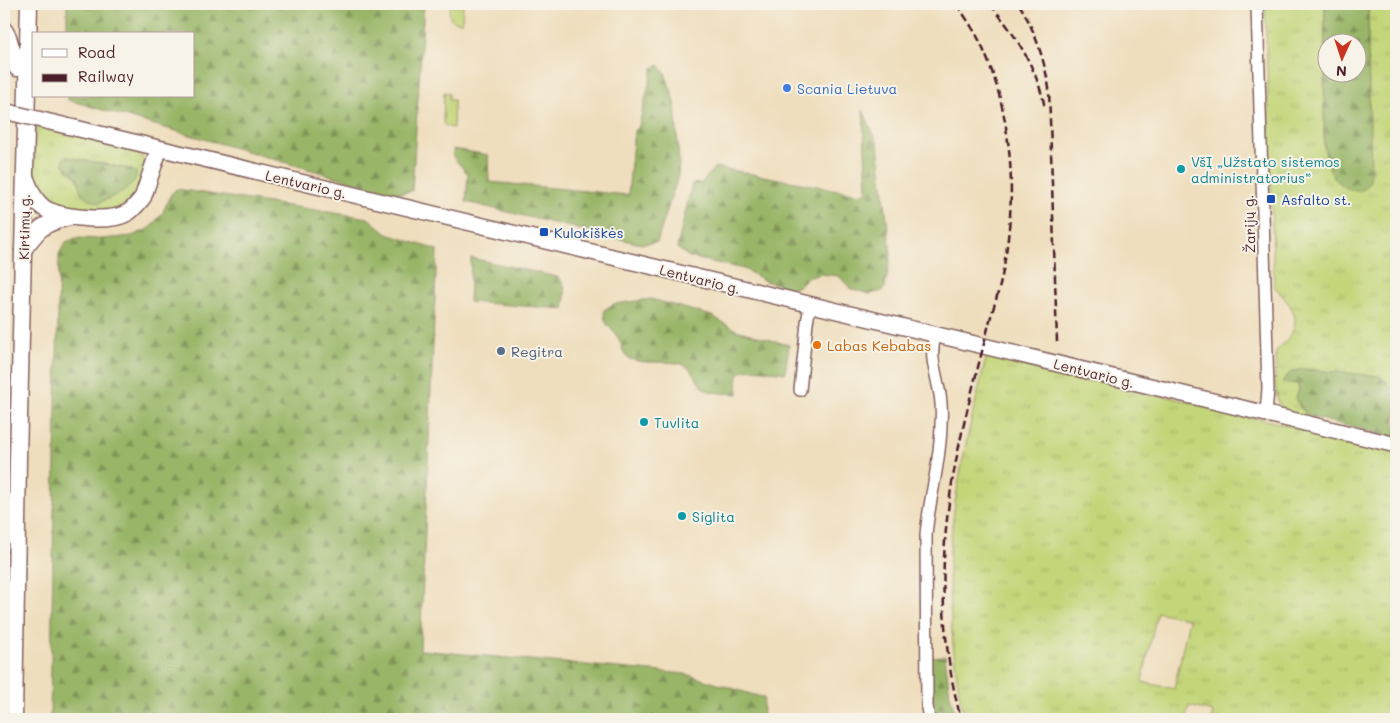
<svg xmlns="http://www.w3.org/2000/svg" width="1400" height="723" viewBox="0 0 1400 723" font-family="Mali,sans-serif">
	<defs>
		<pattern id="grass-tufts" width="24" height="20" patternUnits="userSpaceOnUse" patternTransform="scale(1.25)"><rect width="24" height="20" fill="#c2d578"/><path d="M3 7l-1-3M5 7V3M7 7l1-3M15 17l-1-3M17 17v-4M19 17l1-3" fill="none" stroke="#a8b668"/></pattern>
		<pattern id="forest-firs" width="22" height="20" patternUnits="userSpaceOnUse" patternTransform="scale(1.25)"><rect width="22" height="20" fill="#99b668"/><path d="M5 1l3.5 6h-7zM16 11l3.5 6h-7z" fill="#7f9356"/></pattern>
	</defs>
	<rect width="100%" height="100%" fill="#f7f3e8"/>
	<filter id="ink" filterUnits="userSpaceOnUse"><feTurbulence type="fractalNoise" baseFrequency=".02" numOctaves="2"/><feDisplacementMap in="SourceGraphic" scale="10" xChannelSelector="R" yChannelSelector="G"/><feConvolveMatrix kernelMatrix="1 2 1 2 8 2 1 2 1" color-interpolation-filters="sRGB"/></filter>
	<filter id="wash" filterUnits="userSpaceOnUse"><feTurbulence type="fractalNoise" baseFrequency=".0096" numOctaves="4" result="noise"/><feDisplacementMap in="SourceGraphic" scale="20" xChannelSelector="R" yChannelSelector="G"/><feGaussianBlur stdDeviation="1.12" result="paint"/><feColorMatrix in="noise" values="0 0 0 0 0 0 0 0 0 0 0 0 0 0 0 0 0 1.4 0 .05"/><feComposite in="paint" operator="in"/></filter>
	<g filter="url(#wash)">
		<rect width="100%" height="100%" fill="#efdebd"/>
		<g fill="url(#grass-tufts)" stroke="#867a52" fill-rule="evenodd">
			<path d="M 450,4 L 463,4 L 462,22 C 447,21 449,16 450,4 Z"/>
			<path d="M 1265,4 L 1325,4 L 1324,146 L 1328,164 L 1333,176 L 1368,50 L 1368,4 L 1396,4 L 1396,396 L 1390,386 L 1302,369 L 1287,384 L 1294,383 L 1298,384 L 1300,407 L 1308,416 C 1302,415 1295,415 1289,413 C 1270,406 1276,368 1276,351 C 1305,324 1298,313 1274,286 Z"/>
			<path d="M 4,36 L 7,47 L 6,104 L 4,103 Z"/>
			<path d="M 444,92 L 449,93 L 449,100 L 454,100 L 453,128 L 445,126 L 443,121 Z"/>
			<path d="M 35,126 L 80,137 L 80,136 L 135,152 C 140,155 145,158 145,165 L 136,195 L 124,207 L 111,211 L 54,209 L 34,185 ZM 67,157 L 130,169 L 137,174 L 81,190 C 79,178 75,176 66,168 Z"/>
			<path d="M 987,354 L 1396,451 L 1396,719 L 1211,719 L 1213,712 L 1189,706 L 1186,719 L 965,719 C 958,694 956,669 953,644 C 951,621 949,598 949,575 C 950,500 970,426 987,354 ZM 1157,612 L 1189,619 L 1174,689 L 1142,682 Z"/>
		</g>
		<g fill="url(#forest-firs)" stroke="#726a4a" fill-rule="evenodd">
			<path d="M 67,4 L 424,4 L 412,191 L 395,194 L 68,100 L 68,96 L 194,96 L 194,34 L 67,34 Z"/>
			<path d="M 1325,4 L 1368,4 L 1368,50 L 1371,173 C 1370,176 1370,182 1368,185 C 1359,198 1340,186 1334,177 C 1328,168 1326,156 1324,146 ZM 1358,42 L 1358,72 L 1328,72 L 1328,42 Z"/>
			<path d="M 659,65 L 665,73 L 675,102 L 679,162 L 678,176 L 657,242 L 641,244 L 466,202 L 468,174 L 453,157 L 453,149 L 488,155 L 489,182 L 628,195 L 634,130 L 638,129 L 653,68 Z"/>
			<path d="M 863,110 L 878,144 L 891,254 L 885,287 L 882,291 L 870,294 L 851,289 L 839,276 L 821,274 L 807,278 L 797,287 L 790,288 L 765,281 L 744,269 L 689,257 L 677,248 L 692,184 L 702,183 L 715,167 L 859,194 L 867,191 Z"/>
			<path d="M 67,157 L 130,169 L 137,173 C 135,188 111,198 98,203 C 91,200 82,197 80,189 C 79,184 80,181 77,177 C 72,172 67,169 63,163 L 64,159 Z"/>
			<path d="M 176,189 L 368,218 L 387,234 L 437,250 L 420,650 L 685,674 L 764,698 L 762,719 L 50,719 L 59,254 L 66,242 L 76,238 L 103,239 L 132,236 L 149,229 L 162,214 L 171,194 Z"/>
			<path d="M 471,258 L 557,277 C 568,284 565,297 564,309 L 469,302 Z"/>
			<path d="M 651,299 L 712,316 L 736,330 L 789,345 L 785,373 C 775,372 745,365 739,374 C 736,379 738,388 738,394 C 729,393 715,394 707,390 C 696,385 696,370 684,365 C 669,359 638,366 627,357 C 621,351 622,342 617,336 C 609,325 604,326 604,310 L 614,304 Z"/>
			<path d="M 1302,369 L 1380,376 L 1390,386 L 1396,396 L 1396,415 L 1395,418 L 1396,438 L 1308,416 L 1300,407 L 1296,398 L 1299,389 L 1298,384 C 1293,383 1288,385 1283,383 L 1283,380 L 1291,372 Z"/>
			<path d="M 945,656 L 950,695 L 957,719 L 935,719 L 933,705 L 930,657 Z"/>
		</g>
	</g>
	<g filter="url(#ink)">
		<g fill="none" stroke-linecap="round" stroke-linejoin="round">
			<g stroke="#84625e" stroke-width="14">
				<g id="minor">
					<path d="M 1257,4 L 1268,389 L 1266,414"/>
					<path d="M 800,390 L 807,323 L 810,305"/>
					<path d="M 929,719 L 927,708 L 926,535 C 929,498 941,461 941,424 C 942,411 941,397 938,385 C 934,364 930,358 935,335"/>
				</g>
			</g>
			<g stroke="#84625e" stroke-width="18">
				<path id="major" d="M 75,128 L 1396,445"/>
			</g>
			<g stroke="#84625e" stroke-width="19">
				<g id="highway">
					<path d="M 4,30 L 8,37 L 17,68"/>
					<path d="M 26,179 C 30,189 34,201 44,208 C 60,218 110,223 127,213 C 133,210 138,203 143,197 L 159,149"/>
					<path d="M 23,250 C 39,228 43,223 70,217"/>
					<path d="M 14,719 L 18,459 L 29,4"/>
				</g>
			</g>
			<use href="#minor" stroke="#fff" stroke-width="11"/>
			<use href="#major" stroke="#fff" stroke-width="15"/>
			<use href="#highway" stroke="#fff" stroke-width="16"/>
			<g stroke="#4a1f2b" stroke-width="2.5" stroke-dasharray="8 4" stroke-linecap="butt">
				<path d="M 957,4 C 963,14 971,25 977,36 C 1014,110 1018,196 1002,276 C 999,292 993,308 989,324 C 976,376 961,429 952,483 C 939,560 940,643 961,719"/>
				<path d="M 990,4 C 1016,35 1037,68 1045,108"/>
				<path d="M 1019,4 C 1035,30 1044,59 1049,88 L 1057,342"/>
			</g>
			<g stroke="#84625e" stroke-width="18" stroke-linecap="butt">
				<path id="major-bridge" d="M 4,111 L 75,128"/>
			</g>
			<use href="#major-bridge" stroke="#fff" stroke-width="15"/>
		</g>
	</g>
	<circle fill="#3f7fe0" stroke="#f7f3e8" stroke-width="2" cx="787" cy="88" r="5"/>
	<g fill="#0f9aa8" stroke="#f7f3e8" stroke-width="2">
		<circle cx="1181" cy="169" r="5"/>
		<circle cx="644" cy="422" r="5"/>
		<circle cx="682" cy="516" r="5"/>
	</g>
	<g fill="#1a4fb4" stroke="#f7f3e8" stroke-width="2">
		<rect x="1266" y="194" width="10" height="10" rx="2.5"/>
		<rect x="539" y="227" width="10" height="10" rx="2.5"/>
	</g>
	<circle fill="#e8710a" stroke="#f7f3e8" stroke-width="2" cx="817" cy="345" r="5"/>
	<circle fill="#5c6f8a" stroke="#f7f3e8" stroke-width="2" cx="501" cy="351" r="5"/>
	<g text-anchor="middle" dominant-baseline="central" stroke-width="4" stroke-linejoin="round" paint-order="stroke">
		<g font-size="14" fill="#366cbe" stroke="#f7f3e8" text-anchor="start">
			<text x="797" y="88">Scania Lietuva</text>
		</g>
		<g font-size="14" fill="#0d838f" stroke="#f7f3e8" text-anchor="start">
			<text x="1191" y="161">VšĮ „Užstato sistemos<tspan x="1191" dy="16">administratorius“</tspan></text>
			<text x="654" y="422">Tuvlita</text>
			<text x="692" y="516">Siglita</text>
		</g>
		<g font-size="14" fill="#4a1f2b" stroke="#f7f3e8">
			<text transform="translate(306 184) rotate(13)">Lentvario g.</text>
			<text transform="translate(1249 224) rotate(-92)">Žarijų g.</text>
			<text transform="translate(24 227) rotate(-89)">Kirtimų g.</text>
			<text transform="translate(700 279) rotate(14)">Lentvario g.</text>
			<text transform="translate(1094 373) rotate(14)">Lentvario g.</text>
		</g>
		<g font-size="14" fill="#164399" stroke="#f7f3e8" text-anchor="start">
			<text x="1281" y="199">Asfalto st.</text>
			<text x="554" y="232">Kulokiškės</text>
		</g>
		<g font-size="14" fill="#c56008" stroke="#f7f3e8" text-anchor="start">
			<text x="827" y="345">Labas Kebabas</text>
		</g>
		<g font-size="14" fill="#4e5e75" stroke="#f7f3e8" text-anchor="start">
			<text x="511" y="351">Regitra</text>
		</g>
	</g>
	<rect width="1400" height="723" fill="none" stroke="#f7f3e8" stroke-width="20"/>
	<rect x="32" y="32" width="162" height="65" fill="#f7f3e8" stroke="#b29e9c"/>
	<rect x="42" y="49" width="25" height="8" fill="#ffffff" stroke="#b29e9c"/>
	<text x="78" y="58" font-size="15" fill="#4a1f2b">Road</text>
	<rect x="42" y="74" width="25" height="8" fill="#4a1f2b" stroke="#b29e9c"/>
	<text x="78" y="82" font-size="15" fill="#4a1f2b">Railway</text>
	<g transform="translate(1342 58) rotate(183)"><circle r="24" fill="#f7f3e8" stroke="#b29e9c"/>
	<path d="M0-4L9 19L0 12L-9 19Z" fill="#c8321e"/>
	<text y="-8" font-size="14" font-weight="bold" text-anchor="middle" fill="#4a1f2b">N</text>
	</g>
</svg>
